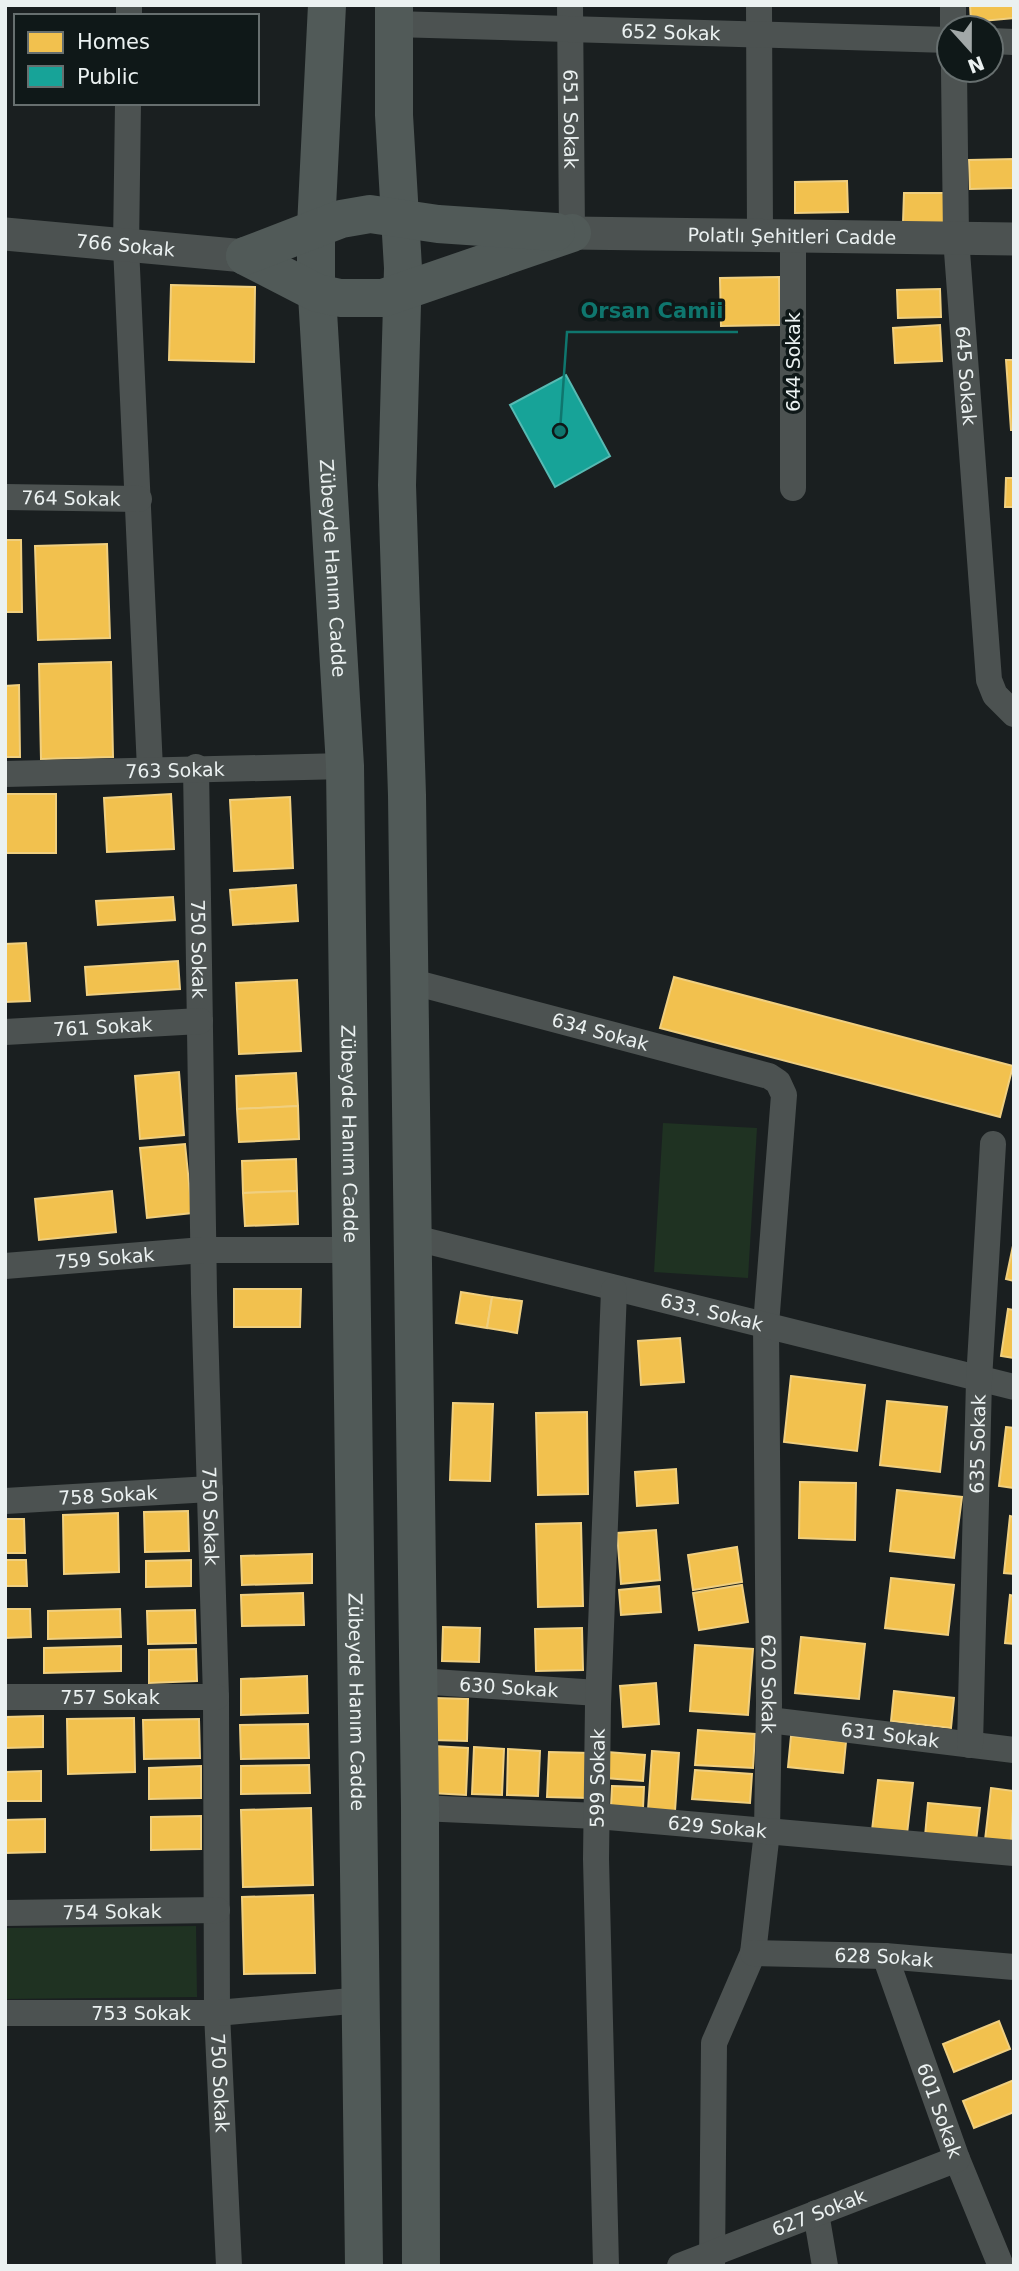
<svg xmlns="http://www.w3.org/2000/svg" width="1019" height="2271" viewBox="0 0 1019 2271" font-family="'DejaVu Sans',sans-serif">
	<rect width="100%" height="100%" fill="#1a1f20"/>
	<g fill="#1f3222">
		<path d="M 663,1123 L 757,1128 L 748,1278 L 654,1272 Z"/>
		<path d="M 196,1926 L 197,1997 L 5,1999 L 5,1928 Z"/>
	</g>
	<g fill="#f2c14e" stroke="#f0cf7f" stroke-width="2">
		<path d="M 970,5 L 1014,5 L 1014,18 L 971,22 Z"/>
		<path d="M 1014,159 L 1014,188 L 970,189 L 969,160 Z"/>
		<path d="M 847,181 L 848,212 L 795,213 L 795,182 Z"/>
		<path d="M 904,193 L 946,193 L 946,223 L 903,223 Z"/>
		<path d="M 779,277 L 780,325 L 721,326 L 720,278 Z"/>
		<path d="M 171,285 L 255,287 L 254,362 L 169,360 Z"/>
		<path d="M 940,289 L 941,317 L 898,318 L 897,290 Z"/>
		<path d="M 940,325 L 942,361 L 895,363 L 893,328 Z"/>
		<path d="M 1006,360 L 1014,360 L 1014,430 L 1011,430 Z"/>
		<path d="M 1006,478 L 1014,478 L 1014,507 L 1005,507 Z"/>
		<path d="M 5,540 L 21,540 L 22,612 L 5,612 Z"/>
		<path d="M 107,544 L 110,638 L 38,640 L 35,546 Z"/>
		<path d="M 111,662 L 113,757 L 41,759 L 39,664 Z"/>
		<path d="M 19,685 L 20,757 L 5,757 L 5,686 Z"/>
		<rect x="5" y="794" width="51" height="59"/>
		<path d="M 171,794 L 174,849 L 107,852 L 104,798 Z"/>
		<path d="M 290,797 L 293,868 L 234,871 L 230,800 Z"/>
		<path d="M 296,885 L 298,921 L 233,925 L 230,890 Z"/>
		<path d="M 173,897 L 175,920 L 98,925 L 96,901 Z"/>
		<path d="M 26,943 L 30,1001 L 5,1002 L 5,944 Z"/>
		<path d="M 178,961 L 180,989 L 87,995 L 85,967 Z"/>
		<path d="M 674,977 L 1013,1066 L 1000,1117 L 660,1028 Z"/>
		<path d="M 297,980 L 301,1051 L 239,1054 L 236,983 Z"/>
		<path d="M 179,1072 L 184,1135 L 140,1139 L 135,1076 Z"/>
		<path d="M 296,1073 L 298,1106 L 237,1109 L 236,1076 Z"/>
		<path d="M 298,1106 L 299,1139 L 239,1142 L 237,1109 Z"/>
		<path d="M 185,1144 L 192,1213 L 147,1218 L 140,1148 Z"/>
		<path d="M 296,1159 L 297,1191 L 243,1193 L 242,1161 Z"/>
		<path d="M 112,1191 L 116,1232 L 39,1240 L 35,1199 Z"/>
		<path d="M 297,1191 L 298,1224 L 245,1226 L 243,1193 Z"/>
		<path d="M 1014,1241 L 1014,1281 L 1006,1279 Z"/>
		<path d="M 234,1289 L 301,1289 L 300,1327 L 234,1327 Z"/>
		<path d="M 461,1292 L 492,1297 L 487,1328 L 456,1323 Z"/>
		<path d="M 492,1297 L 522,1301 L 517,1333 L 487,1328 Z"/>
		<path d="M 1008,1309 L 1014,1310 L 1014,1358 L 1001,1356 Z"/>
		<path d="M 680,1338 L 684,1382 L 641,1385 L 638,1341 Z"/>
		<path d="M 791,1376 L 865,1385 L 857,1451 L 784,1442 Z"/>
		<path d="M 887,1401 L 947,1407 L 940,1472 L 880,1465 Z"/>
		<path d="M 453,1403 L 493,1404 L 490,1481 L 450,1480 Z"/>
		<path d="M 587,1412 L 588,1494 L 538,1495 L 536,1413 Z"/>
		<path d="M 1006,1427 L 1014,1428 L 1014,1488 L 999,1486 Z"/>
		<path d="M 676,1469 L 678,1503 L 637,1506 L 635,1472 Z"/>
		<path d="M 800,1482 L 856,1483 L 855,1540 L 799,1538 Z"/>
		<path d="M 897,1490 L 962,1497 L 954,1558 L 890,1551 Z"/>
		<path d="M 188,1511 L 189,1551 L 145,1552 L 144,1512 Z"/>
		<path d="M 118,1513 L 119,1572 L 64,1574 L 63,1515 Z"/>
		<path d="M 1010,1516 L 1014,1517 L 1014,1574 L 1004,1573 Z"/>
		<path d="M 5,1519 L 24,1519 L 25,1553 L 5,1553 Z"/>
		<path d="M 581,1523 L 583,1606 L 538,1607 L 536,1524 Z"/>
		<path d="M 656,1530 L 660,1580 L 621,1584 L 617,1533 Z"/>
		<path d="M 737,1547 L 742,1582 L 693,1590 L 688,1555 Z"/>
		<path d="M 312,1554 L 312,1583 L 242,1585 L 241,1556 Z"/>
		<path d="M 5,1560 L 26,1560 L 27,1586 L 5,1586 Z"/>
		<path d="M 191,1560 L 191,1586 L 146,1587 L 146,1561 Z"/>
		<path d="M 891,1578 L 954,1585 L 948,1635 L 885,1628 Z"/>
		<path d="M 742,1585 L 748,1622 L 699,1630 L 693,1593 Z"/>
		<path d="M 659,1586 L 661,1612 L 621,1615 L 619,1590 Z"/>
		<path d="M 303,1593 L 304,1625 L 242,1626 L 241,1595 Z"/>
		<path d="M 1010,1595 L 1014,1596 L 1014,1644 L 1005,1643 Z"/>
		<path d="M 5,1609 L 30,1609 L 31,1637 L 5,1638 Z"/>
		<path d="M 120,1609 L 121,1637 L 48,1639 L 48,1611 Z"/>
		<path d="M 195,1610 L 196,1643 L 148,1644 L 147,1611 Z"/>
		<path d="M 443,1627 L 480,1628 L 479,1662 L 442,1661 Z"/>
		<path d="M 582,1628 L 583,1670 L 536,1671 L 535,1629 Z"/>
		<path d="M 801,1637 L 865,1644 L 859,1699 L 795,1693 Z"/>
		<path d="M 695,1645 L 753,1649 L 748,1715 L 690,1711 Z"/>
		<path d="M 121,1646 L 121,1671 L 44,1673 L 44,1648 Z"/>
		<path d="M 196,1649 L 197,1681 L 149,1683 L 149,1650 Z"/>
		<path d="M 307,1676 L 308,1713 L 241,1715 L 241,1679 Z"/>
		<path d="M 656,1683 L 659,1724 L 623,1727 L 620,1686 Z"/>
		<path d="M 894,1691 L 954,1698 L 951,1728 L 891,1721 Z"/>
		<path d="M 435,1698 L 468,1699 L 467,1741 L 433,1740 Z"/>
		<path d="M 43,1716 L 43,1747 L 5,1748 L 5,1717 Z"/>
		<path d="M 134,1718 L 135,1772 L 68,1774 L 67,1719 Z"/>
		<path d="M 199,1719 L 200,1758 L 144,1759 L 143,1720 Z"/>
		<path d="M 308,1724 L 309,1758 L 241,1759 L 240,1725 Z"/>
		<path d="M 698,1730 L 755,1734 L 753,1768 L 695,1765 Z"/>
		<path d="M 791,1736 L 846,1742 L 843,1773 L 788,1767 Z"/>
		<path d="M 433,1746 L 468,1748 L 466,1795 L 432,1793 Z"/>
		<path d="M 474,1747 L 504,1749 L 502,1795 L 472,1794 Z"/>
		<path d="M 508,1749 L 540,1751 L 538,1796 L 507,1795 Z"/>
		<path d="M 652,1751 L 679,1753 L 675,1811 L 648,1810 Z"/>
		<path d="M 549,1752 L 591,1753 L 589,1798 L 547,1797 Z"/>
		<path d="M 607,1752 L 645,1755 L 643,1781 L 605,1778 Z"/>
		<path d="M 309,1765 L 310,1793 L 241,1794 L 241,1766 Z"/>
		<path d="M 201,1766 L 201,1798 L 149,1799 L 149,1768 Z"/>
		<path d="M 695,1770 L 752,1774 L 750,1803 L 692,1799 Z"/>
		<path d="M 41,1771 L 41,1801 L 5,1801 L 5,1772 Z"/>
		<path d="M 878,1780 L 913,1783 L 907,1834 L 872,1830 Z"/>
		<path d="M 612,1786 L 644,1787 L 643,1808 L 611,1807 Z"/>
		<path d="M 991,1788 L 1014,1791 L 1011,1842 L 985,1840 Z"/>
		<path d="M 928,1803 L 980,1808 L 976,1841 L 925,1836 Z"/>
		<path d="M 311,1808 L 313,1885 L 243,1887 L 241,1810 Z"/>
		<path d="M 201,1816 L 201,1849 L 151,1850 L 151,1817 Z"/>
		<path d="M 45,1819 L 45,1852 L 5,1853 L 5,1820 Z"/>
		<path d="M 313,1895 L 315,1973 L 244,1974 L 242,1897 Z"/>
		<path d="M 999,2021 L 1010,2049 L 954,2072 L 943,2044 Z"/>
		<path d="M 1014,2080 L 1014,2112 L 974,2128 L 963,2101 Z"/>
	</g>
	<path fill="#17a398" stroke="#57bab3" stroke-width="2" d="M 566,375 L 610,456 L 555,487 L 510,405 Z"/>
	<g fill="none" stroke-linecap="round" stroke-linejoin="round">
		<g stroke="#4c5251" stroke-width="26">
			<path id="s1" d="M 570,5 L 572,233"/>
			<path d="M 759,5 L 760,235"/>
			<path d="M 953,5 L 953,28"/>
			<path d="M 129,16 L 129,5"/>
			<path id="s2" d="M 393,24 L 949,40"/>
			<path d="M 991,41 L 1014,42"/>
			<path id="s3" d="M 954,70 L 956,238 L 989,680 L 995,695 L 1014,714"/>
			<path d="M 128,103 L 126,247 L 150,769"/>
			<path d="M 793,236 L 793,488"/>
			<path id="s4" d="M 5,497 L 139,499"/>
			<path id="s5" d="M 196,767 L 204,1293 L 216,1697 L 217,2013 L 229,2266"/>
			<path id="s6" d="M 5,774 L 345,766"/>
			<path id="s7" d="M 409,981 L 769,1076 L 778,1082 L 784,1095 L 766,1325 L 769,1704 L 767,1832 L 753,1953 L 714,2043 L 712,2266"/>
			<path id="s8" d="M 5,1032 L 200,1021"/>
			<path id="s9" d="M 411,1237 L 1014,1387"/>
			<path id="s10" d="M 5,1266 L 203,1250 L 352,1250"/>
			<path id="s11" d="M 5,1501 L 210,1489"/>
			<path id="s12" d="M 418,1681 L 598,1693"/>
			<path id="s13" d="M 5,1697 L 216,1697"/>
			<path id="s14" d="M 769,1720 L 1014,1750"/>
			<path id="s15" d="M 970,1745 L 979,1380 L 993,1144"/>
			<path id="s16" d="M 420,1808 L 597,1816 L 1014,1853"/>
			<path id="s17" d="M 5,1913 L 217,1910"/>
			<path id="s18" d="M 753,1953 L 885,1956 L 1014,1967"/>
			<path id="s19" d="M 885,1956 L 957,2159 L 1001,2266"/>
			<path id="s20" d="M 5,2013 L 217,2013 L 362,2000"/>
			<path d="M 816,2213 L 825,2266"/>
			<path id="s21" d="M 606,2266 L 596,1859 L 598,1704 L 614,1290"/>
			<path id="s22" d="M 680,2266 L 957,2159"/>
		</g>
		<g stroke="#4c5251" stroke-width="33">
			<path id="s23" d="M 572,233 L 1014,239"/>
			<path id="s24" d="M 5,234 L 245,256"/>
		</g>
		<g stroke="#515a58" stroke-width="38">
			<path id="s25" d="M 327,5 L 316,227 L 316,278 L 345,766 L 364,2266"/>
			<path d="M 394,5 L 394,115 L 403,268 L 397,485 L 407,795 L 420,1808 L 421,2266"/>
			<path d="M 245,256 L 317,293 L 340,298 L 383,298 L 572,233"/>
			<path d="M 245,256 L 341,219 L 370,214 L 438,224 L 556,232"/>
		</g>
	</g>
	<g text-anchor="middle" dominant-baseline="central" stroke-width="7" stroke-linejoin="round" paint-order="stroke">
		<g font-size="19" fill="#ebf1f1" stroke="#0f1818">
			<text stroke="none"><textPath href="#s2" startOffset="278">652 Sokak</textPath></text>
			<text stroke="none"><textPath href="#s1" startOffset="114">651 Sokak</textPath></text>
			<text stroke="none"><textPath href="#s23" startOffset="220">Polatlı Şehitleri Cadde</textPath></text>
			<text stroke="none"><textPath href="#s24" startOffset="121">766 Sokak</textPath></text>
			<text transform="translate(793 362) rotate(-90)">644 Sokak</text>
			<text stroke="none"><textPath href="#s3" startOffset="306">645 Sokak</textPath></text>
			<text stroke="none"><textPath href="#s4" startOffset="66">764 Sokak</textPath></text>
			<text stroke="none"><textPath href="#s25" startOffset="564">Zübeyde Hanım Cadde</textPath></text>
			<text stroke="none"><textPath href="#s6" startOffset="170">763 Sokak</textPath></text>
			<text stroke="none"><textPath href="#s5" startOffset="182">750 Sokak</textPath></text>
			<text stroke="none"><textPath href="#s8" startOffset="98">761 Sokak</textPath></text>
			<text stroke="none"><textPath href="#s7" startOffset="198">634 Sokak</textPath></text>
			<text stroke="none"><textPath href="#s25" startOffset="1130">Zübeyde Hanım Cadde</textPath></text>
			<text stroke="none"><textPath href="#s10" startOffset="100">759 Sokak</textPath></text>
			<text stroke="none"><textPath href="#s9" startOffset="310">633. Sokak</textPath></text>
			<text stroke="none"><textPath href="#s15" startOffset="301">635 Sokak</textPath></text>
			<text stroke="none"><textPath href="#s11" startOffset="103">758 Sokak</textPath></text>
			<text stroke="none"><textPath href="#s5" startOffset="749">750 Sokak</textPath></text>
			<text stroke="none"><textPath href="#s7" startOffset="987">620 Sokak</textPath></text>
			<text stroke="none"><textPath href="#s12" startOffset="91">630 Sokak</textPath></text>
			<text stroke="none"><textPath href="#s13" startOffset="105">757 Sokak</textPath></text>
			<text stroke="none"><textPath href="#s25" startOffset="1698">Zübeyde Hanım Cadde</textPath></text>
			<text stroke="none"><textPath href="#s14" startOffset="122">631 Sokak</textPath></text>
			<text stroke="none"><textPath href="#s21" startOffset="488">599 Sokak</textPath></text>
			<text stroke="none"><textPath href="#s16" startOffset="298">629 Sokak</textPath></text>
			<text stroke="none"><textPath href="#s17" startOffset="107">754 Sokak</textPath></text>
			<text stroke="none"><textPath href="#s18" startOffset="131">628 Sokak</textPath></text>
			<text stroke="none"><textPath href="#s20" startOffset="136">753 Sokak</textPath></text>
			<text stroke="none"><textPath href="#s5" startOffset="1316">750 Sokak</textPath></text>
			<text stroke="none"><textPath href="#s19" startOffset="164">601 Sokak</textPath></text>
			<text stroke="none"><textPath href="#s22" startOffset="149">627 Sokak</textPath></text>
		</g>
	</g>
	<path fill="none" stroke="#0f766e" stroke-width="2.5" d="M560 431L567 332H738"/>
	<circle fill="#0f766e" stroke="#0f1818" stroke-width="2.5" cx="560" cy="431" r="7"/>
	<g font-size="21" text-anchor="middle" font-weight="bold" fill="#0f766e" stroke="#0f1818" stroke-width="7" stroke-linejoin="round" paint-order="stroke">
		<text x="652" y="318">Orsan Camii</text>
	</g>
	<rect width="1019" height="2271" fill="none" stroke="#ebf1f1" stroke-width="14"/>
	<rect x="14" y="14" width="245" height="91" fill="#0f1818" stroke="#676f6f" stroke-width="2"/>
	<rect x="28" y="32" width="35" height="21" fill="#f2c14e" stroke="#676f6f" stroke-width="2"/>
	<text x="77" y="49" font-size="21" fill="#ebf1f1">Homes</text>
	<rect x="28" y="66" width="35" height="21" fill="#17a398" stroke="#676f6f" stroke-width="2"/>
	<text x="77" y="84" font-size="21" fill="#ebf1f1">Public</text>
	<g transform="translate(970 49) rotate(159)"><circle r="33" fill="#0f1818" stroke="#676f6f" stroke-width="2"/>
	<path d="M0-5L12 26L0 18L-12 26Z" fill="#a2a8a8"/>
	<text y="-10" font-size="19" font-weight="bold" text-anchor="middle" fill="#ebf1f1">N</text>
	</g>
</svg>
